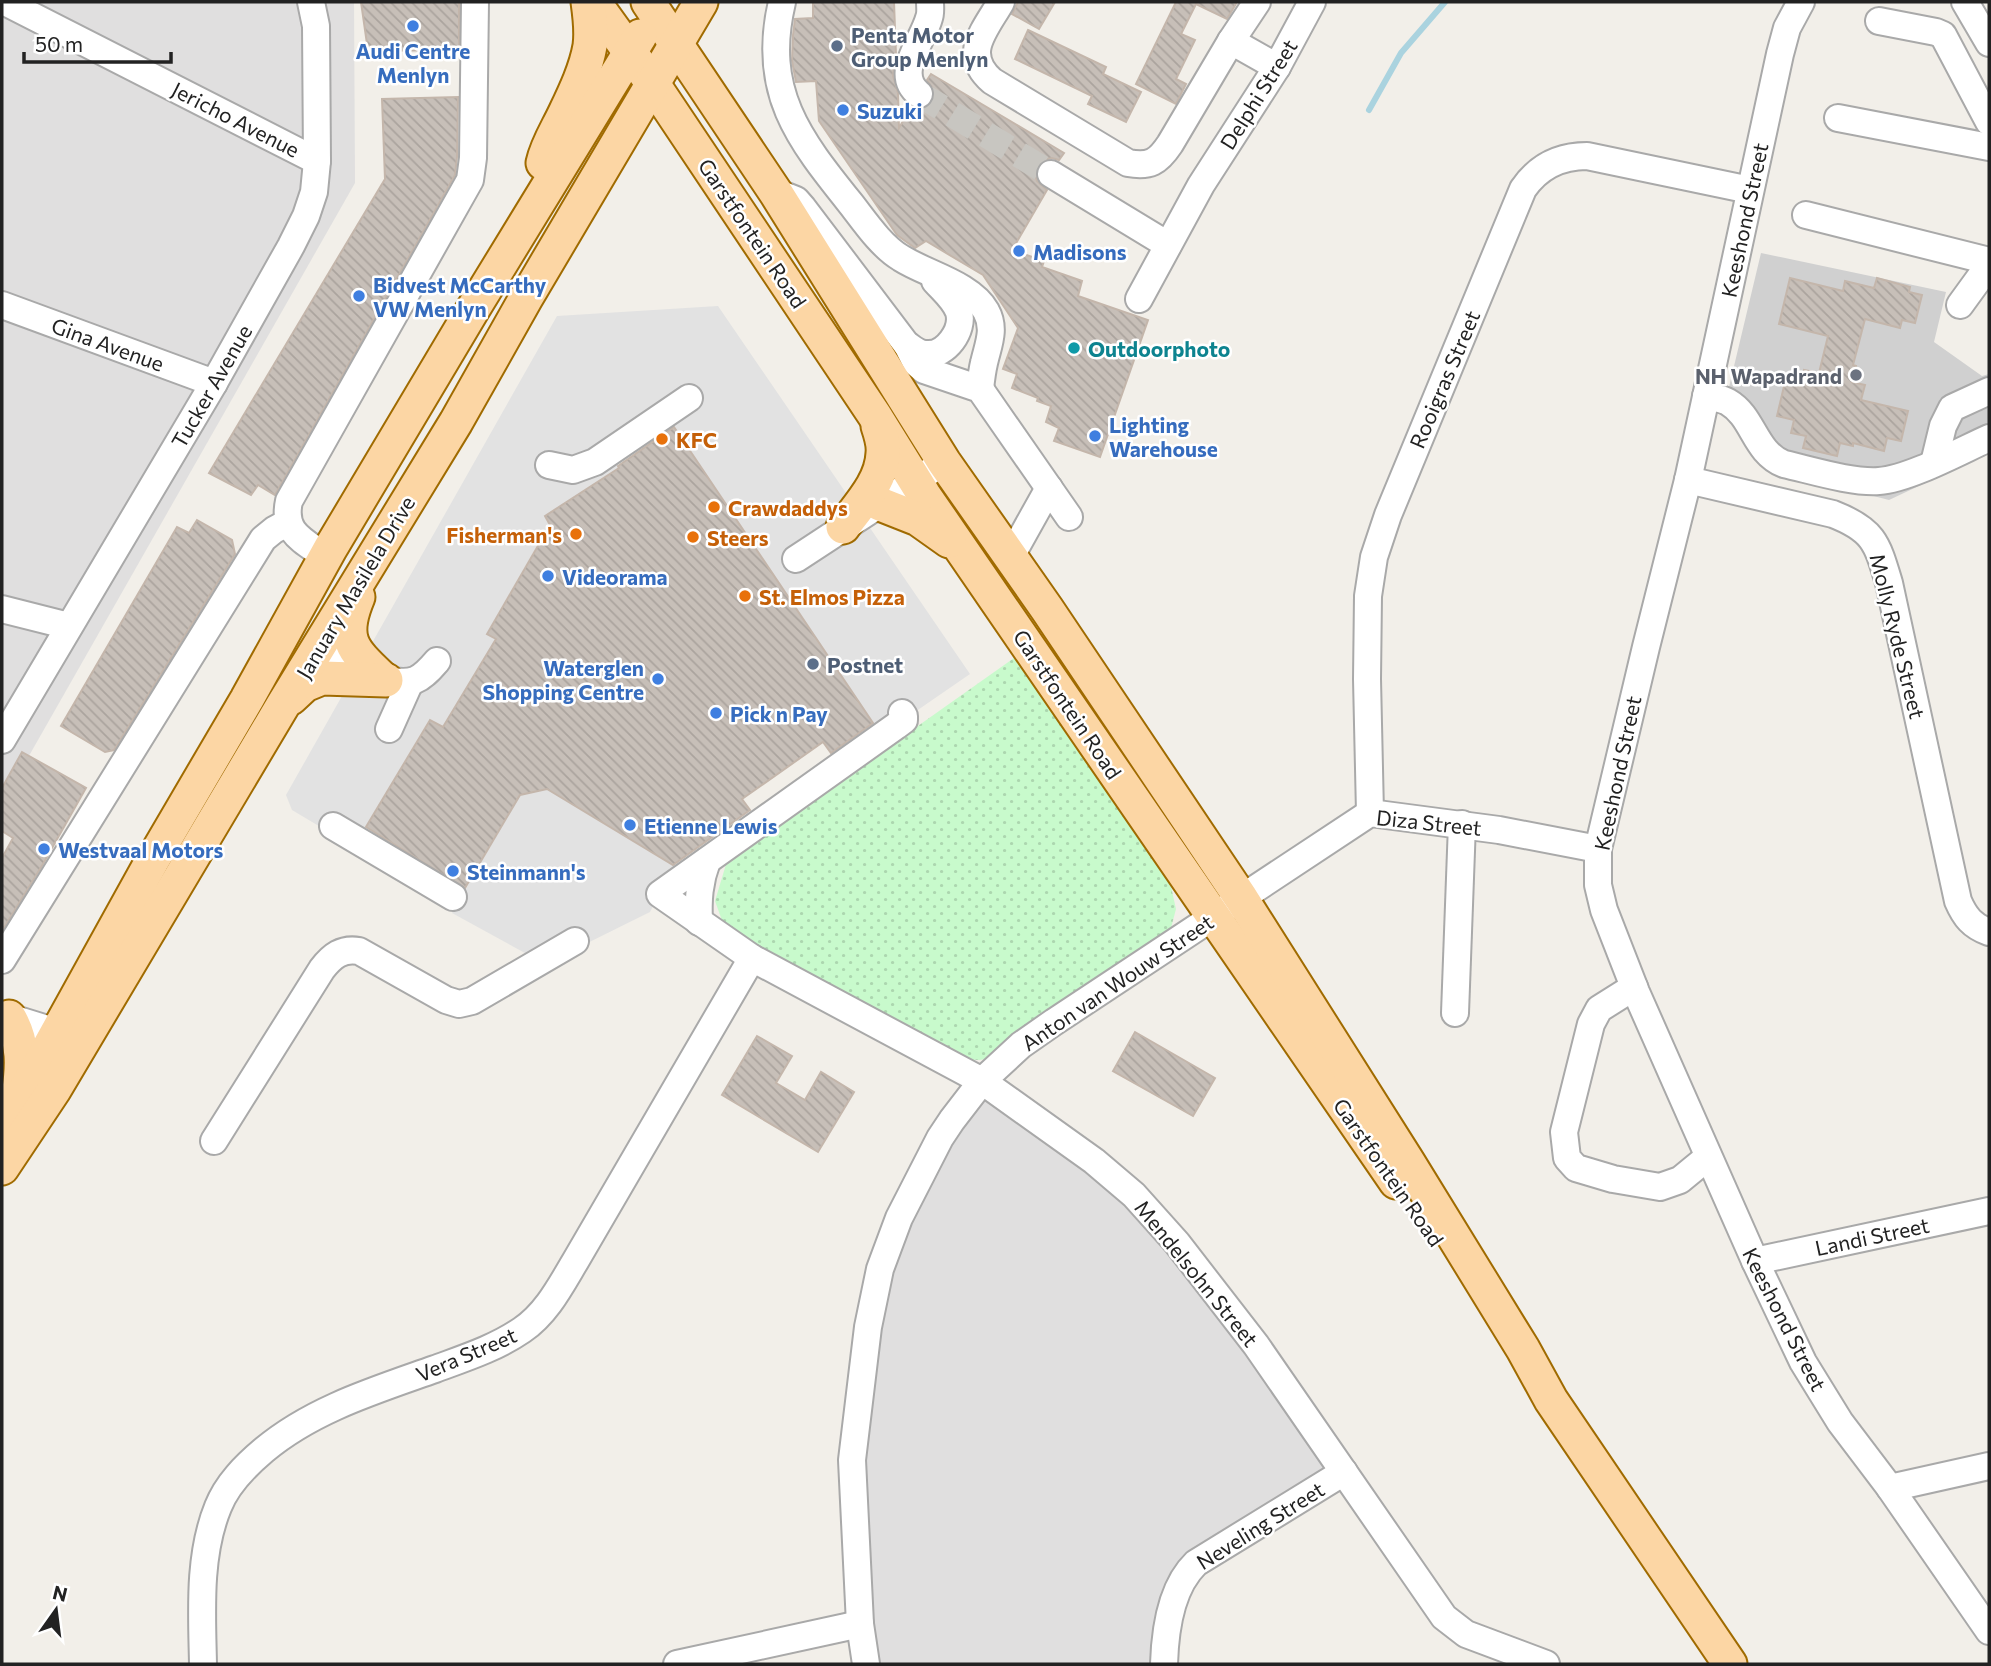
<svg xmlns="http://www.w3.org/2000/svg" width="1991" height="1666" viewBox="0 0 1991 1666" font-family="Commissioner,sans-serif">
	<defs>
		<pattern id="park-dots" width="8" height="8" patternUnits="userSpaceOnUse" patternTransform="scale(1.75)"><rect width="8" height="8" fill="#c8facc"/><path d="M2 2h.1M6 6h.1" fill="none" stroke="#acd6af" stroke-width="1.8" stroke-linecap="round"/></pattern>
		<pattern id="building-back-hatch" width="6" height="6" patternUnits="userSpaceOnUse" patternTransform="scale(1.75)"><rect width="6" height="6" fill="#c7bfb8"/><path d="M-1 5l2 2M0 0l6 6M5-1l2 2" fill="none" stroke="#aba49e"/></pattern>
	</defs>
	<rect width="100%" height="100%" fill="#f2efe9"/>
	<g fill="#e0dfdf">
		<path d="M 2,2 L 354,2 L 355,183 L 5,798 L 2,799 Z"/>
		<path d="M 975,1083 L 1151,1221 L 1339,1475 L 1197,1564 L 1167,1664 L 860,1664 L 853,1628 L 875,1291 Z"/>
	</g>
	<path fill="#d0d0d0" d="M 1761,253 L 1946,292 L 1934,342 L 1982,376 L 1989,374 L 1989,453 L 1889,500 L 1765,468 L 1725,404 Z"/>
	<path fill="url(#park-dots)" d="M 1014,658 L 1170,882 L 1176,909 L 1171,928 L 1154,944 L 994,1058 L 979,1060 L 962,1059 L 724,926 L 715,901 L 727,861 Z"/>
	<g fill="#e2e2e2">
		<path d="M 718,306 L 970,674 L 880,736 L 666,416 L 611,454 L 619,468 L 545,516 L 549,525 L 487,633 L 496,639 L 443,727 L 429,720 L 354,847 L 292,810 L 286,795 L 557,316 Z"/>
		<path d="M 547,789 L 674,866 L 650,912 L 545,964 L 452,913 L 520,795 Z"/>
	</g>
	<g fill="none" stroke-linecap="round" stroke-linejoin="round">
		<path stroke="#aad3df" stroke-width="6" d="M 1369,110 L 1401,53 L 1445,2"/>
	</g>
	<g fill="url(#building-back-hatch)" stroke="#c4b6ab" stroke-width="2">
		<path d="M 361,2 L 459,2 L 459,50 L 368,51 Z"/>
		<path d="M 813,2 L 894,2 L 896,55 L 893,76 L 898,93 L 899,128 L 911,107 L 923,109 L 930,105 L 934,99 L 934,90 L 927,80 L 931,74 L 1064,153 L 1059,160 L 1052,158 L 1044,160 L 1037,166 L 1035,173 L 1037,181 L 1047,190 L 1012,250 L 1044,261 L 1042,267 L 1082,281 L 1078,296 L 1148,320 L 1100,457 L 1054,441 L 1059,428 L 1046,422 L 1051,406 L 1037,401 L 1038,398 L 1012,388 L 1017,374 L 1003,369 L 1018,328 L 983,275 L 926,241 L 915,248 L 897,235 L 819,121 L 816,81 L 796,82 L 792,61 L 793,35 L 795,19 L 813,18 Z"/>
		<path d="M 1018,2 L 1055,2 L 1039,29 L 1012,14 Z"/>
		<path d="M 1176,2 L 1237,2 L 1227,19 L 1196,4 L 1181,34 L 1195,40 L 1176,79 L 1186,84 L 1176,104 L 1136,84 Z"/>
		<path d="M 1028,30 L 1106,67 L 1103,74 L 1141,92 L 1126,122 L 1088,104 L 1092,96 L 1015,59 Z"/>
		<path d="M 458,97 L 457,157 L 455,175 L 275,495 L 258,485 L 251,495 L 209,473 L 385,179 L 382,99 Z"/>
		<path d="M 1790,278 L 1843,291 L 1845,281 L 1874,288 L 1877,278 L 1910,287 L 1909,292 L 1922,295 L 1915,323 L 1902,320 L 1900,328 L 1865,319 L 1853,365 L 1856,366 L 1852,382 L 1865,385 L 1861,400 L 1908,411 L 1901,441 L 1887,438 L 1884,451 L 1853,443 L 1853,446 L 1840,443 L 1837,456 L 1803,448 L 1806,436 L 1791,433 L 1794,420 L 1777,416 L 1785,382 L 1801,386 L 1804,370 L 1819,373 L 1828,336 L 1779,324 Z"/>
		<path d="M 674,427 L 873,723 L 831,753 L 823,742 L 742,799 L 750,810 L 673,865 L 547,789 L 520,795 L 465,888 L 366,827 L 430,720 L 443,727 L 496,639 L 487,634 L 550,525 L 545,516 L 619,468 L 618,466 Z"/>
		<path d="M 197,520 L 232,540 L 235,554 L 114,750 L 105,752 L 61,726 L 177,527 L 189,533 Z"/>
		<path d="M 22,752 L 86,788 L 43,864 L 2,931 L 2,858 L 13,838 L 2,831 L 2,788 Z"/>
		<path d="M 1135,1032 L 1215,1078 L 1193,1116 L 1113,1071 Z"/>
		<path d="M 757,1036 L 792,1056 L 776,1083 L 805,1100 L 821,1072 L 854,1092 L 818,1152 L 722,1095 Z"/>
	</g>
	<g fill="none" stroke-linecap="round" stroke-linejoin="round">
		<path stroke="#c8c6c1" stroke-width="26" stroke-dasharray="26 13" stroke-linecap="butt" d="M 919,94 L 1051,174"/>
		<g stroke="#a9a9a9" stroke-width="30">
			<g id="minor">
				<path d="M 5,2 L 317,161"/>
				<path d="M 782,2 C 761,91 798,138 851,204 C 865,222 881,246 901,258 C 926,274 971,284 986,311 C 996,329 988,345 984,363 C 982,371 981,380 980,389"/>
				<path d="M 1001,2 C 985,30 961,54 992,81 L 1128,163 C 1150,167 1158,162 1170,144 L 1231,41 L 1257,2"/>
				<path d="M 1801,2 L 1787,28 L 1780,54 L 1688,480 L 1646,647 L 1598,849 L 1598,885 L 1604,910 L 1636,992 L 1755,1261 L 1803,1362 L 1840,1422 L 1890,1488 L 1989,1631"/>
				<path d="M 1965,2 L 1989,43"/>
				<path d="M 1879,21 L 1936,32 L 1943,35 L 1989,122"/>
				<path d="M 1231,41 L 1277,67"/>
				<path d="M 919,94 C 893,74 923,41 929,18 C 931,13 930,7 930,2"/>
				<path d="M 1838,118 L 1989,147"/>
				<path d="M 1051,174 L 1168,245"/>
				<path d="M 786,196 L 796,200 L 803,208 L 906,344 C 912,348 918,354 926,354 C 946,356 964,330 959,312 C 955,300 943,290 935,281"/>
				<path d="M 1806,215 L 1989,261"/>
				<path d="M 1139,299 L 1201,185 L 1277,67 L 1312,2"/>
				<path d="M 2,305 L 214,383"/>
				<path d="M 1960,305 L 1989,265"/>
				<path d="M 907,345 L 916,363 L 924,370 L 980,389 L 1069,517"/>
				<path d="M 1706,396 C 1713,398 1721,398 1728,402 C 1754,417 1754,452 1784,464 C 1811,470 1852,483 1879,481 C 1909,479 1960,451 1989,438"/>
				<path d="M 1934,463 L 1943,426 L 1952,408 L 1989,391"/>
				<path d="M 549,465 L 573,470 L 595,462 L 689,398"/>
				<path d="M 1688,480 L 1833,514 C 1874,530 1877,543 1889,583 L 1958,901 C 1965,917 1972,926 1989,932"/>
				<path d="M 326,557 C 303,540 282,533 289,501 L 470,180 L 473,158 L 475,2"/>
				<path d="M 1010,558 L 1049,488"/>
				<path d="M 796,559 L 944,462"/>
				<path d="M 2,609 L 69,626"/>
				<path d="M 321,644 L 386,680 C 413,685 420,681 437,661"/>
				<path d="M 902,713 L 904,716 L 904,720 L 896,726 L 660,894 L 752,958 L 982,1081 L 1094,1161 L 1134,1195 L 1177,1243 L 1256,1345 L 1444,1617 L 1466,1634 L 1546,1664"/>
				<path d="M 389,729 L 410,682"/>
				<path d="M 2,740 L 214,383 L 291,246 L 306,216 L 314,192 L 317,161 L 316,26 L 311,2"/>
				<path d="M 1370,813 L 1367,679 L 1368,596 L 1374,557 L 1388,515 L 1523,189 C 1538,167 1560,156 1587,156 L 1750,190"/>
				<path d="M 333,826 L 453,897"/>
				<path d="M 699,922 C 698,900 699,882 707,861"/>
				<path d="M 2,960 L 263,539 L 274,530 L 287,523"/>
				<path d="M 1634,987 L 1599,1009 L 1591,1024 L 1564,1132 L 1567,1158 L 1576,1168 L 1613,1179 L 1660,1187 L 1680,1180 L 1708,1157"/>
				<path d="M 1455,1013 L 1462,824"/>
				<path d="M 2,1015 L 57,1032"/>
				<path d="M 214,1141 L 322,969 C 332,956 342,948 359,951 L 446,1000 L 459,1004 L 472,1001 L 575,941"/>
				<path d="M 1755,1261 L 1989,1211"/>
				<path d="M 1890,1488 L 1989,1466"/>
				<path d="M 203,1664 C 202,1613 198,1556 218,1507 C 227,1484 245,1466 264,1450 C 313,1409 376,1390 435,1369 C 465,1358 496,1348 522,1330 C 547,1313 561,1285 576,1260 L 752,958"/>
				<path d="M 677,1664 L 860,1624"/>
				<path d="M 866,1664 L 860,1624 L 852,1460 L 868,1327 L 880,1269 L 899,1218 L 940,1138 L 952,1120 L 982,1081 L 1021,1045 L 1054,1022 L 1370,813 L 1499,830 L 1598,849"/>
				<path d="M 1164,1664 C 1165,1631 1171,1587 1196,1563 L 1344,1472"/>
			</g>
		</g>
		<g stroke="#a06b00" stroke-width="37">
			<g id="major">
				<path d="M 594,2 L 653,84 L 875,416 L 924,495 L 1396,1182"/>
				<path d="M 648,2 L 776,193 L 944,462 L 1047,609 L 1241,898 L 1408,1162 L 1523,1349 L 1551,1400 L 1730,1664"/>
				<path d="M 543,163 C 547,145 557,130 565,113 C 575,92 586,69 590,46 C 592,31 590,16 588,2"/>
				<path d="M 880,504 L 918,519 L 949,541"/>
				<path d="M 843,527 C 859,505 882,482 883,453 C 884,444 881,435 878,426"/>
				<path d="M 358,597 C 341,638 351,649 381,677"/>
				<path d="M 291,698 L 305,685 L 322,678 L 386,680"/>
				<path d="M 9,1017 C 24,1042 23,1067 18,1095"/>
				<path d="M 2,1132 L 152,861 L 247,699 L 330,549 L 473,309 L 640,36"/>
				<path d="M 2,1168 L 54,1090 L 283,705 L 456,422 L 526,298 L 701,2"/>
			</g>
		</g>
		<use href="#minor" stroke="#fff" stroke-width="26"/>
		<use href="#major" stroke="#fcd6a4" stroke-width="33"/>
	</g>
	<g fill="#3f7fe0" stroke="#fff" stroke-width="2.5">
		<circle cx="413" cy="26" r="7"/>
		<circle cx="843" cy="110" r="7"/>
		<circle cx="1019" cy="251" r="7"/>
		<circle cx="359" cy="296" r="7"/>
		<circle cx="1095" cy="436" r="7"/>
		<circle cx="548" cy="576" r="7"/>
		<circle cx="658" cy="679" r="7"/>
		<circle cx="716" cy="713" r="7"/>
		<circle cx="630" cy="825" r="7"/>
		<circle cx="44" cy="849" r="7"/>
		<circle cx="453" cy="871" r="7"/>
	</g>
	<g fill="#5c6f8a" stroke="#fff" stroke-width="2.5">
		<circle cx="837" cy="46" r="7"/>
		<circle cx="813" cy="664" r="7"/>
	</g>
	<circle fill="#0f9aa8" stroke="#fff" stroke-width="2.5" cx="1074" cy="348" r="7"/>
	<circle fill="#6b7280" stroke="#fff" stroke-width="2.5" cx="1856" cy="375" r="7"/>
	<g fill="#e8710a" stroke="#fff" stroke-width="2.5">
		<circle cx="662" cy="439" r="7"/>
		<circle cx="714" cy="507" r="7"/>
		<circle cx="576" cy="534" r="7"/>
		<circle cx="693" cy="537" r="7"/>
		<circle cx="745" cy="596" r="7"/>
	</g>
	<g text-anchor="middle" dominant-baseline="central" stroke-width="5" stroke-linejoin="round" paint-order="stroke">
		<g font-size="21" font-weight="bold" fill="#4e5e75" stroke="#fff" text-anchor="start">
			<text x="851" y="34">Penta Motor<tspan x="851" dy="24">Group Menlyn</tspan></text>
			<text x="827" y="664">Postnet</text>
		</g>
		<g font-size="21" font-weight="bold" fill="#366cbe" stroke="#fff" text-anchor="start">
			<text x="413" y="50" text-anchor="middle">Audi Centre<tspan x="413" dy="24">Menlyn</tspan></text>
			<text x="857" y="110">Suzuki</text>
			<text x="1033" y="251">Madisons</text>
			<text x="373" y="284">Bidvest McCarthy<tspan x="373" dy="24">VW Menlyn</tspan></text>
			<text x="1109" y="424">Lighting<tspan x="1109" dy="24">Warehouse</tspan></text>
			<text x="562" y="576">Videorama</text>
			<text x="644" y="667" text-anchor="end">Waterglen<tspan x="644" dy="24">Shopping Centre</tspan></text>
			<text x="730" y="713">Pick n Pay</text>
			<text x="644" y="825">Etienne Lewis</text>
			<text x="58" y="849">Westvaal Motors</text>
			<text x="467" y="871">Steinmann's</text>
		</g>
		<g font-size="21" fill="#222" stroke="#fff">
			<text transform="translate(1258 94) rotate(-58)">Delphi Street</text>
			<text transform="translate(236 119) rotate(27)">Jericho Avenue</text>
			<text transform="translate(1744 220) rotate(-78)">Keeshond Street</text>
			<text transform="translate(753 233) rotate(56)">Garstfontein Road</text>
			<text transform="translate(108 344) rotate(20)">Gina Avenue</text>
			<text transform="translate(1444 379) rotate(-67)">Rooigras Street</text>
			<text transform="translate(211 386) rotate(-60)">Tucker Avenue</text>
			<text transform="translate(355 587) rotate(-59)">January Masilela Drive</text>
			<text transform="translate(1898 636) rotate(76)">Molly Ryde Street</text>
			<text transform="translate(1068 704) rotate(56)">Garstfontein Road</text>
			<text transform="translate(1617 773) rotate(-78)">Keeshond Street</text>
			<text transform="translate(1429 822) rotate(6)">Diza Street</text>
			<text transform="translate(1117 982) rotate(-34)">Anton van Wouw Street</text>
			<text transform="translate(1389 1172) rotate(55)">Garstfontein Road</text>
			<text transform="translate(1872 1236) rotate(-12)">Landi Street</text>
			<text transform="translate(1197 1273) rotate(51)">Mendelsohn Street</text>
			<text transform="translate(1785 1319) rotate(63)">Keeshond Street</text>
			<text transform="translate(466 1354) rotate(-23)">Vera Street</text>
			<text transform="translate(1260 1525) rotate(-32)">Neveling Street</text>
		</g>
		<g font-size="21" font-weight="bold" fill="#0d838f" stroke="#fff" text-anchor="start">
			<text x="1088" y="348">Outdoorphoto</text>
		</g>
		<g font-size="21" font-weight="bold" fill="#5b616d" stroke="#fff" text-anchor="end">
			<text x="1842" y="375">NH Wapadrand</text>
		</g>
		<g font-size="21" font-weight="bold" fill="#c56008" stroke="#fff" text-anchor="start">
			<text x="676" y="439">KFC</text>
			<text x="728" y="507">Crawdaddys</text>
			<text x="562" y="534" text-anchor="end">Fisherman's</text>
			<text x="707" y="537">Steers</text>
			<text x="759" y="596">St. Elmos Pizza</text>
		</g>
	</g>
	<rect width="1991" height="1666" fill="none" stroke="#222222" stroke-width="7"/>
	<g transform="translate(56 1610) rotate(14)" stroke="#ffffff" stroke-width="5" paint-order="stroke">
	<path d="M0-5L12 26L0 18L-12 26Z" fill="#222222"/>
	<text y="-10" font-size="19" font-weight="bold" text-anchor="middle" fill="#222222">N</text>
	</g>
	<path d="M24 52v10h147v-10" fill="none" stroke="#222222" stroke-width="3.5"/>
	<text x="35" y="52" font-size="21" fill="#222222" stroke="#ffffff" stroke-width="5" paint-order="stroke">50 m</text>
</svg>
